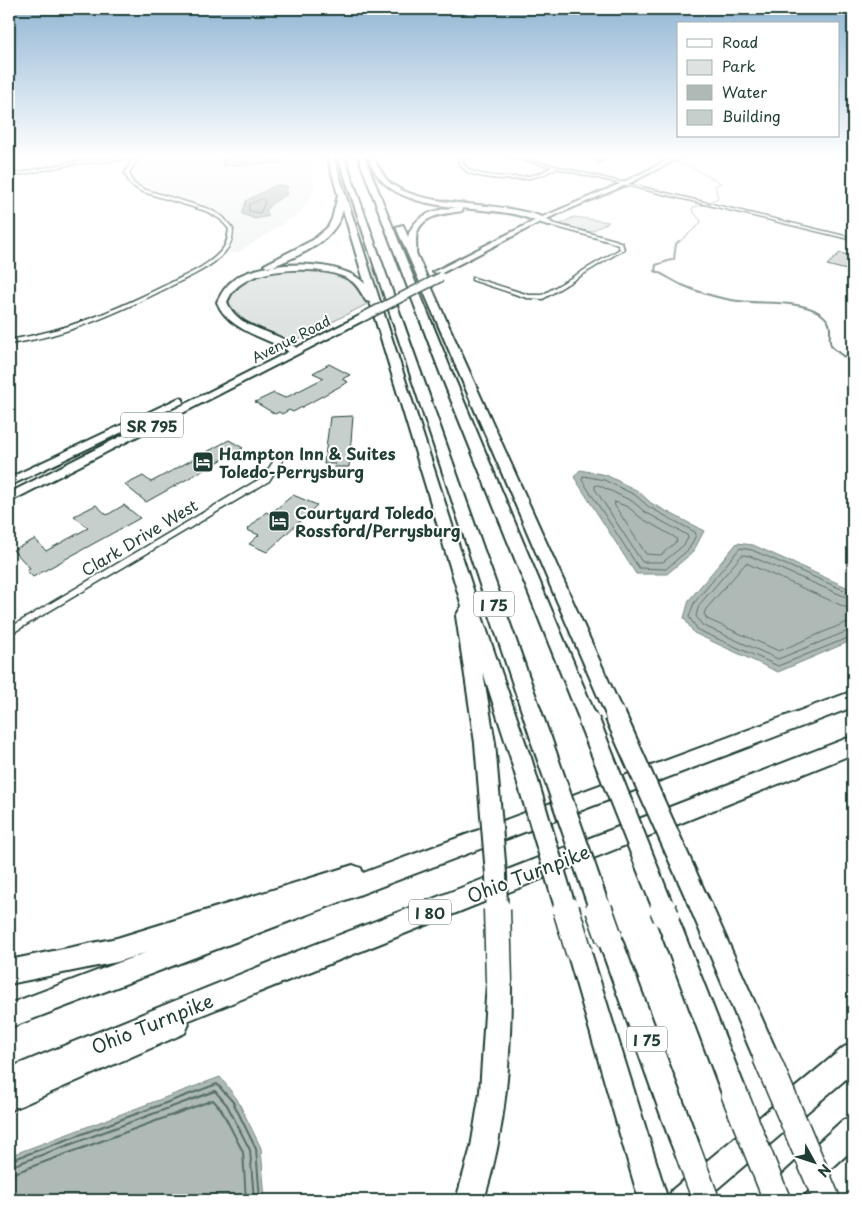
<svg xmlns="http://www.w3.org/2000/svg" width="862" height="1209" viewBox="0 0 862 1209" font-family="'Playpen Sans',sans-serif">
	<rect width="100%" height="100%" fill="#fff"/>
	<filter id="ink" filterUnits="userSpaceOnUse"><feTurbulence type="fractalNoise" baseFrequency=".02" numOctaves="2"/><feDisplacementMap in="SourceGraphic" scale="10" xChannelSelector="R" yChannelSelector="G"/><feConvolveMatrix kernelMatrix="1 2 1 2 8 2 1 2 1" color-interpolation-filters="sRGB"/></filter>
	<g filter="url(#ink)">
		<path fill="#eef1f0" d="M 133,156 L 313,156 L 314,192 L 300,213 L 237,253 L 217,252 L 225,239 L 225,228 L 219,220 L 198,208 L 153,198 L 136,191 L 123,179 L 123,171 Z"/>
		<g fill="#dee3e2" stroke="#7e908b">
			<path d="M 574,217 L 609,222 L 590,232 L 560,224 Z"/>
			<path d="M 286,270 C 307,270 338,269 354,284 C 359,289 363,298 367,304 L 295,341 L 281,339 L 246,321 L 229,305 C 230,278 265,274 286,270 Z"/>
		</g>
		<g fill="#afbab7" stroke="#758883">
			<path d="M 282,185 L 288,187 L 286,191 L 288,194 L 272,203 L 266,211 L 269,216 L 255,219 L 242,214 L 246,201 L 274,186 Z"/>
			<path d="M 580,470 L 606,475 L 638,491 L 651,503 L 704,531 L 693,552 L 667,574 L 636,574 L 574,477 Z"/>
			<path d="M 737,543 L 753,545 L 853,590 L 853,640 L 778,672 L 694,633 L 684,618 L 689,600 Z"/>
			<path d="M 220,1077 L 237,1099 L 261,1148 L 265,1200 L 9,1200 L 9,1156 Z"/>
		</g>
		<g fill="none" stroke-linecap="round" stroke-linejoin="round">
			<g stroke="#596f68" stroke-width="1">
				<path d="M 262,199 L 265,202 L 260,213 L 249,211 L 249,205 Z"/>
				<path d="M 584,476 L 604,480 L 635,495 L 649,507 L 695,532 L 696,535 L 689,549 L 666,569 L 639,568 L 582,480 Z"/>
				<path d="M 598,485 L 632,501 L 645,512 L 687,535 L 688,538 L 684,545 L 663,562 L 642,562 L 595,489 L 595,486 Z"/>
				<path d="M 615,502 L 628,507 L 641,518 L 676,538 L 677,541 L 661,555 L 646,554 L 615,506 Z"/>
				<path d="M 853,594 L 752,550 L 740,548 L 694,603 L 689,617 L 698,630 L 778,666 L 853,636"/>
				<path d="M 853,600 L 750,556 L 742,555 L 699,605 L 696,616 L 702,625 L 778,659 L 853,629"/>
				<path d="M 853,608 L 845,607 L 746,563 L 706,609 L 704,614 L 707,619 L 779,651 L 845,623 L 853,622"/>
			</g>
			<g stroke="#596f68" stroke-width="2">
				<path d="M 9,1161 L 217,1084 L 233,1102 L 256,1149 L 260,1200"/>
				<path d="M 9,1167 L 215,1091 L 227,1105 L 250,1150 L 254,1200"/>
				<path d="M 9,1175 L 213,1100 L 221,1109 L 243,1152 L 246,1200"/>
			</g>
			<g stroke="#758883" stroke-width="1">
				<path d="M 654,156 L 665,159"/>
				<path d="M 677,162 L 691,167 L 721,183 L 715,186 L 718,198 L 706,203"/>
				<path d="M 678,243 L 700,224 L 701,221 L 692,210 L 693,207 L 703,205"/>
			</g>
			<path stroke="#758883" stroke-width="2" d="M 679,241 L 676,244 L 674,259 L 656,265 L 655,271 C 665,275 673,281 682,285 C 698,292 714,297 731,300 C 756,305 797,299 818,312 C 838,324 826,336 831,345 C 833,349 837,351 840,353"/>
			<path stroke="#758883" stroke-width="2.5" d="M 838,352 L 853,363"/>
		</g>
		<g fill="#c7cfcc" stroke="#1f3d34">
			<path d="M 223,156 L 281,156 L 282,163 L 222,165 Z"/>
			<path d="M 840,253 L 853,256 L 853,268 L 850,271 L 827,265 Z"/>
			<path d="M 329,364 L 350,375 L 342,379 L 348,382 L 293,412 L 289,410 L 282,414 L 279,412 L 275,414 L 255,402 L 274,393 L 285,398 L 324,378 L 313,373 Z"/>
			<path d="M 353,416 L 349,467 L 334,467 L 335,464 L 324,464 L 330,417 Z"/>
			<path d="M 229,440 L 243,448 L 146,502 L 125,485 L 143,476 L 151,482 Z"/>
			<path d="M 293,495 L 317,505 L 267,552 L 249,544 L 259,535 L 247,530 L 266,512 L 270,514 Z"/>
			<path d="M 96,505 L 107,515 L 124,505 L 140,518 L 33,577 L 26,570 L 30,568 L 13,550 L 35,539 L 46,551 L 88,528 L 74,516 Z"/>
		</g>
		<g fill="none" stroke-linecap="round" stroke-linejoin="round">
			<g stroke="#1f3d34" stroke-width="3">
				<g id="street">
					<path d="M 135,156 L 139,156 L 129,173 L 133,183 L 143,189 L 209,209 L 223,217 L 233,229 C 233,239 230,246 224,253 C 211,268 190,276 173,285 C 120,312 67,336 9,344 L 9,340 C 70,330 115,310 170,283 C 188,274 208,266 222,250 C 227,244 228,237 229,229 L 220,219 L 206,211 L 140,191 L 130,184 L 125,173 L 133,159 L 73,164 L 9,177 L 9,175 L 73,162 Z"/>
					<path d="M 464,156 L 468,156 L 462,161 C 464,165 466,168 470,170 C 484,177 518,179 533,175 C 540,174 546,170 552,167 L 507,156 L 513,156 L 853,238 L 853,240 L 556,168 C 549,172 542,176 534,177 C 519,181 478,180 465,170 C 462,168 460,164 458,161 Z"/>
					<path d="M 592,156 L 596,156 L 603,161 L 600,162 Z"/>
					<path d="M 548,222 L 615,240 L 622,243 L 624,249 L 543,299 L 527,298 L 472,280 L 472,278 L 474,278 L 529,295 L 542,295 L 620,249 L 618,245 L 611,242 L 546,224 Z"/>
					<path d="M 275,459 L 281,459 L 282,461 L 269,481 L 9,635 L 9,628 L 263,477 Z"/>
				</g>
			</g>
			<g stroke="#1f3d34" stroke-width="4">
				<g id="primary">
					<path d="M 676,156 L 683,156 L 626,185 L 544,220 L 440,274 L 433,272 L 540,218 L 622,183 Z"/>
					<path d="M 363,314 L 367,317 L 366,319 L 9,502 L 9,493 Z"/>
					<path d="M 179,398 L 183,399 L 183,403 L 9,486 L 9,478 Z"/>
				</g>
			</g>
			<g stroke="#1f3d34" stroke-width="4">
				<g id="highway">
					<path d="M 327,156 L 333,156 L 476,599 L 531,759 L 528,765 L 521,768 L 514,765 L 511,759 L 483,672 L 495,743 L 492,749 L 485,752 L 478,749 L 475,743 L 456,616 L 462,606 L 370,302 L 366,301 C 361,293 358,285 350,280 C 326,265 267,267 244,282 C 235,287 231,293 227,302 C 239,333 282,329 300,352 L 295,355 C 289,354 287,349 282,347 C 259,336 227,328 217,302 C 222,292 226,285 236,278 C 263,260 342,258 365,284 L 343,210 C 334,243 300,255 271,267 L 268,268 L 264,265 L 313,240 L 328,227 L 332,219 L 338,195 Z"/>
					<path d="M 338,156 L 344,156 L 551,739 L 548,745 L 541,748 L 534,745 L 531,739 Z"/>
					<path d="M 358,156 L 364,156 L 453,375 L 598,721 L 596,727 L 589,729 L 582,727 L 580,721 L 441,375 Z"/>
					<path d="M 369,157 L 373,157 C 378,165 382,176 390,183 C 419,206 483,202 520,211 C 531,213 544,216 552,223 L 548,225 C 534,221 522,215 508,213 C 468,206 396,211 374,170 C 371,166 369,161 369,157 Z"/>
					<path d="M 459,207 L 462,207 L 462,211 C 446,214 423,214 417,233 C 415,240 417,246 416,253 L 624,715 L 622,721 L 615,723 L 608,721 L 606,715 L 396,227 L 403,225 L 408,237 C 414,213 439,209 459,207 Z"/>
					<path d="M 853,691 L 853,707 L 9,1028 L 9,1004 L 147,952 L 117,962 L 9,984 L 9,960 L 117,938 L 353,865 L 361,868 L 363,873 Z"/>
					<path d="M 853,736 L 853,754 L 187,1021 L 189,1024 L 185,1033 L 9,1111 L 9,1068 L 298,951 Z"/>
					<path d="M 699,892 L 707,895 L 779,1057 L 775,1066 L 766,1070 L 757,1066 L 688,903 L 691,895 Z"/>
					<path d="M 666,905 L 674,908 L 747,1093 L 743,1102 L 734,1106 L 725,1102 L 655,916 L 658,908 Z"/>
					<path d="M 609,925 L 617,929 L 621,937 L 698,1141 L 694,1151 L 684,1155 L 674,1151 L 670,1141 L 597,937 L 601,929 Z"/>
					<path d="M 579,940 L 587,944 L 591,952 L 668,1200 L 672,1190 L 844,1047 L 853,1043 L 853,1073 L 704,1200 L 639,1200 L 567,952 L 571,944 Z"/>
					<path d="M 499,970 L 508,973 L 511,982 C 511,1056 506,1129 484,1200 L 456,1200 L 471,1147 L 480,1092 L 487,982 L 490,973 Z"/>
					<path d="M 853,1116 L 853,1149 L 797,1200 L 762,1200 L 766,1190 L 843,1120 Z"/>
				</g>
			</g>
			<use href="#street" fill="#fff" fill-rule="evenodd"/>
			<use href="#primary" fill="#fff" fill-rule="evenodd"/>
			<use href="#highway" fill="#fff" fill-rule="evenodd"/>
			<g stroke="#1f3d34" stroke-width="11" stroke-linecap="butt">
				<path id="primary-bridge" d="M 363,317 L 441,277"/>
			</g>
			<g stroke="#1f3d34" stroke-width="24" stroke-linecap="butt">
				<g id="highway-bridge-far1">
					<path d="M 615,715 L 699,903"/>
					<path d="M 589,721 L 664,910"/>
					<path d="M 541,739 L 600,910"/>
					<path d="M 485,743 L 496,874 L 497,910"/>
					<path d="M 521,759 L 566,910"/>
				</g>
			</g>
			<g stroke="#1f3d34" stroke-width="29" stroke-linecap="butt">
				<g id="highway-bridge">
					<path d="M 497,909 L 499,982"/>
					<path d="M 566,909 L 579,952"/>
					<path d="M 599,909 L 609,937"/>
					<path d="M 663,909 L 666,916"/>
					<path d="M 766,1057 L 827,1200"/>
					<path d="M 734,1093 L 777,1200"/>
					<path d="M 684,1141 L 706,1200"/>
				</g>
			</g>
			<use href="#primary-bridge" stroke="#fff" stroke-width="8"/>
			<use href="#highway-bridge-far1" stroke="#fff" stroke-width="20"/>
			<use href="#highway-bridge" stroke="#fff" stroke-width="26"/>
		</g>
	</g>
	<linearGradient id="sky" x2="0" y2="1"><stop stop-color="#91b6d4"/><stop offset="0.48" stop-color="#fff"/><stop offset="1" stop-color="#fff" stop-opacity="0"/></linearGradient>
	<rect width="862" height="325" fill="url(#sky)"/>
	<defs>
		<g id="hotel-square" transform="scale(1.125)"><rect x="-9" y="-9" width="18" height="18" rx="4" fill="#1f3d34" stroke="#fff"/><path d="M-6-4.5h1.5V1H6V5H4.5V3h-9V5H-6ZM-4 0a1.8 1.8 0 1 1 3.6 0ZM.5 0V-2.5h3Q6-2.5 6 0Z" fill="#fff"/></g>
	</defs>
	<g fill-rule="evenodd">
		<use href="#hotel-square" x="203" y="462"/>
		<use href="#hotel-square" x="279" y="521"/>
	</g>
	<g text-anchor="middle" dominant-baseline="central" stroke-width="4" stroke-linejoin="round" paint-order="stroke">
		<g font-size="14" fill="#1f3d34" stroke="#fff">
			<text transform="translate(291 339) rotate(-27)">Avenue Road</text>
		</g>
		<g fill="#fff" stroke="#627771" stroke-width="1">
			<rect x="121" y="412.5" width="62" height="25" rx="4"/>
			<rect x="474" y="591.5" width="40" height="25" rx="4"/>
			<rect x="409" y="899.5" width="42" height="25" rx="4"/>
			<rect x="627" y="1026.5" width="40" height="25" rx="4"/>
		</g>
		<g font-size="15" font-weight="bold" fill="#1f3d34">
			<text x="152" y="425">SR 795</text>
			<text x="494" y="604">I 75</text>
			<text x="430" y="912">I 80</text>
			<text x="647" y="1039">I 75</text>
		</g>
		<g font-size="16" font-weight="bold" fill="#1f3d34" stroke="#fff" text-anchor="start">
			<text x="219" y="453">Hampton Inn &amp; Suites<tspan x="219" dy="18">Toledo-Perrysburg</tspan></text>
			<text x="295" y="512">Courtyard Toledo<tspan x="295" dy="18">Rossford/Perrysburg</tspan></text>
		</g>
		<g font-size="16" fill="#1f3d34" stroke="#fff">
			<text transform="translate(139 537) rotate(-31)">Clark Drive West</text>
		</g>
		<g font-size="19" fill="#1f3d34" stroke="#fff">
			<text transform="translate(528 873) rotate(-21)">Ohio Turnpike</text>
			<text transform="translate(152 1023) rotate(-22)">Ohio Turnpike</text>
		</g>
	</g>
	<rect width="862" height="1209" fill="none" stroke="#fff" stroke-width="30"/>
	<rect x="15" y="15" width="832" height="1179" fill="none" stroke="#1f3d34" stroke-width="2" filter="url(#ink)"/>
	<rect x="677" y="22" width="162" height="115" fill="#ffffff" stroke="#a5b1ae"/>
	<rect x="687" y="39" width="25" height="8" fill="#ffffff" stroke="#a5b1ae"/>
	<text x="722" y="48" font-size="15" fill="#1f3d34">Road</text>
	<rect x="687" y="60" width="25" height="15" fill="#dee3e2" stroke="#a5b1ae"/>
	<text x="722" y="72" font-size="15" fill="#1f3d34">Park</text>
	<rect x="687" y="85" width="25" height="15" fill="#afbab7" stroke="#a5b1ae"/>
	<text x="722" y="98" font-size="15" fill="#1f3d34">Water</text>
	<rect x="687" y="110" width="25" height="15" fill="#c7cfcc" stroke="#a5b1ae"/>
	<text x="722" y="122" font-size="15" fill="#1f3d34">Building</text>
	<g transform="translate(814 1162) rotate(130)" stroke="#ffffff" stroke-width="4" paint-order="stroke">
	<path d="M0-4L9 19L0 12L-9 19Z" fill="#1f3d34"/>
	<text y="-8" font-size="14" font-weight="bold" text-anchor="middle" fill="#1f3d34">N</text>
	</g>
</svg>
